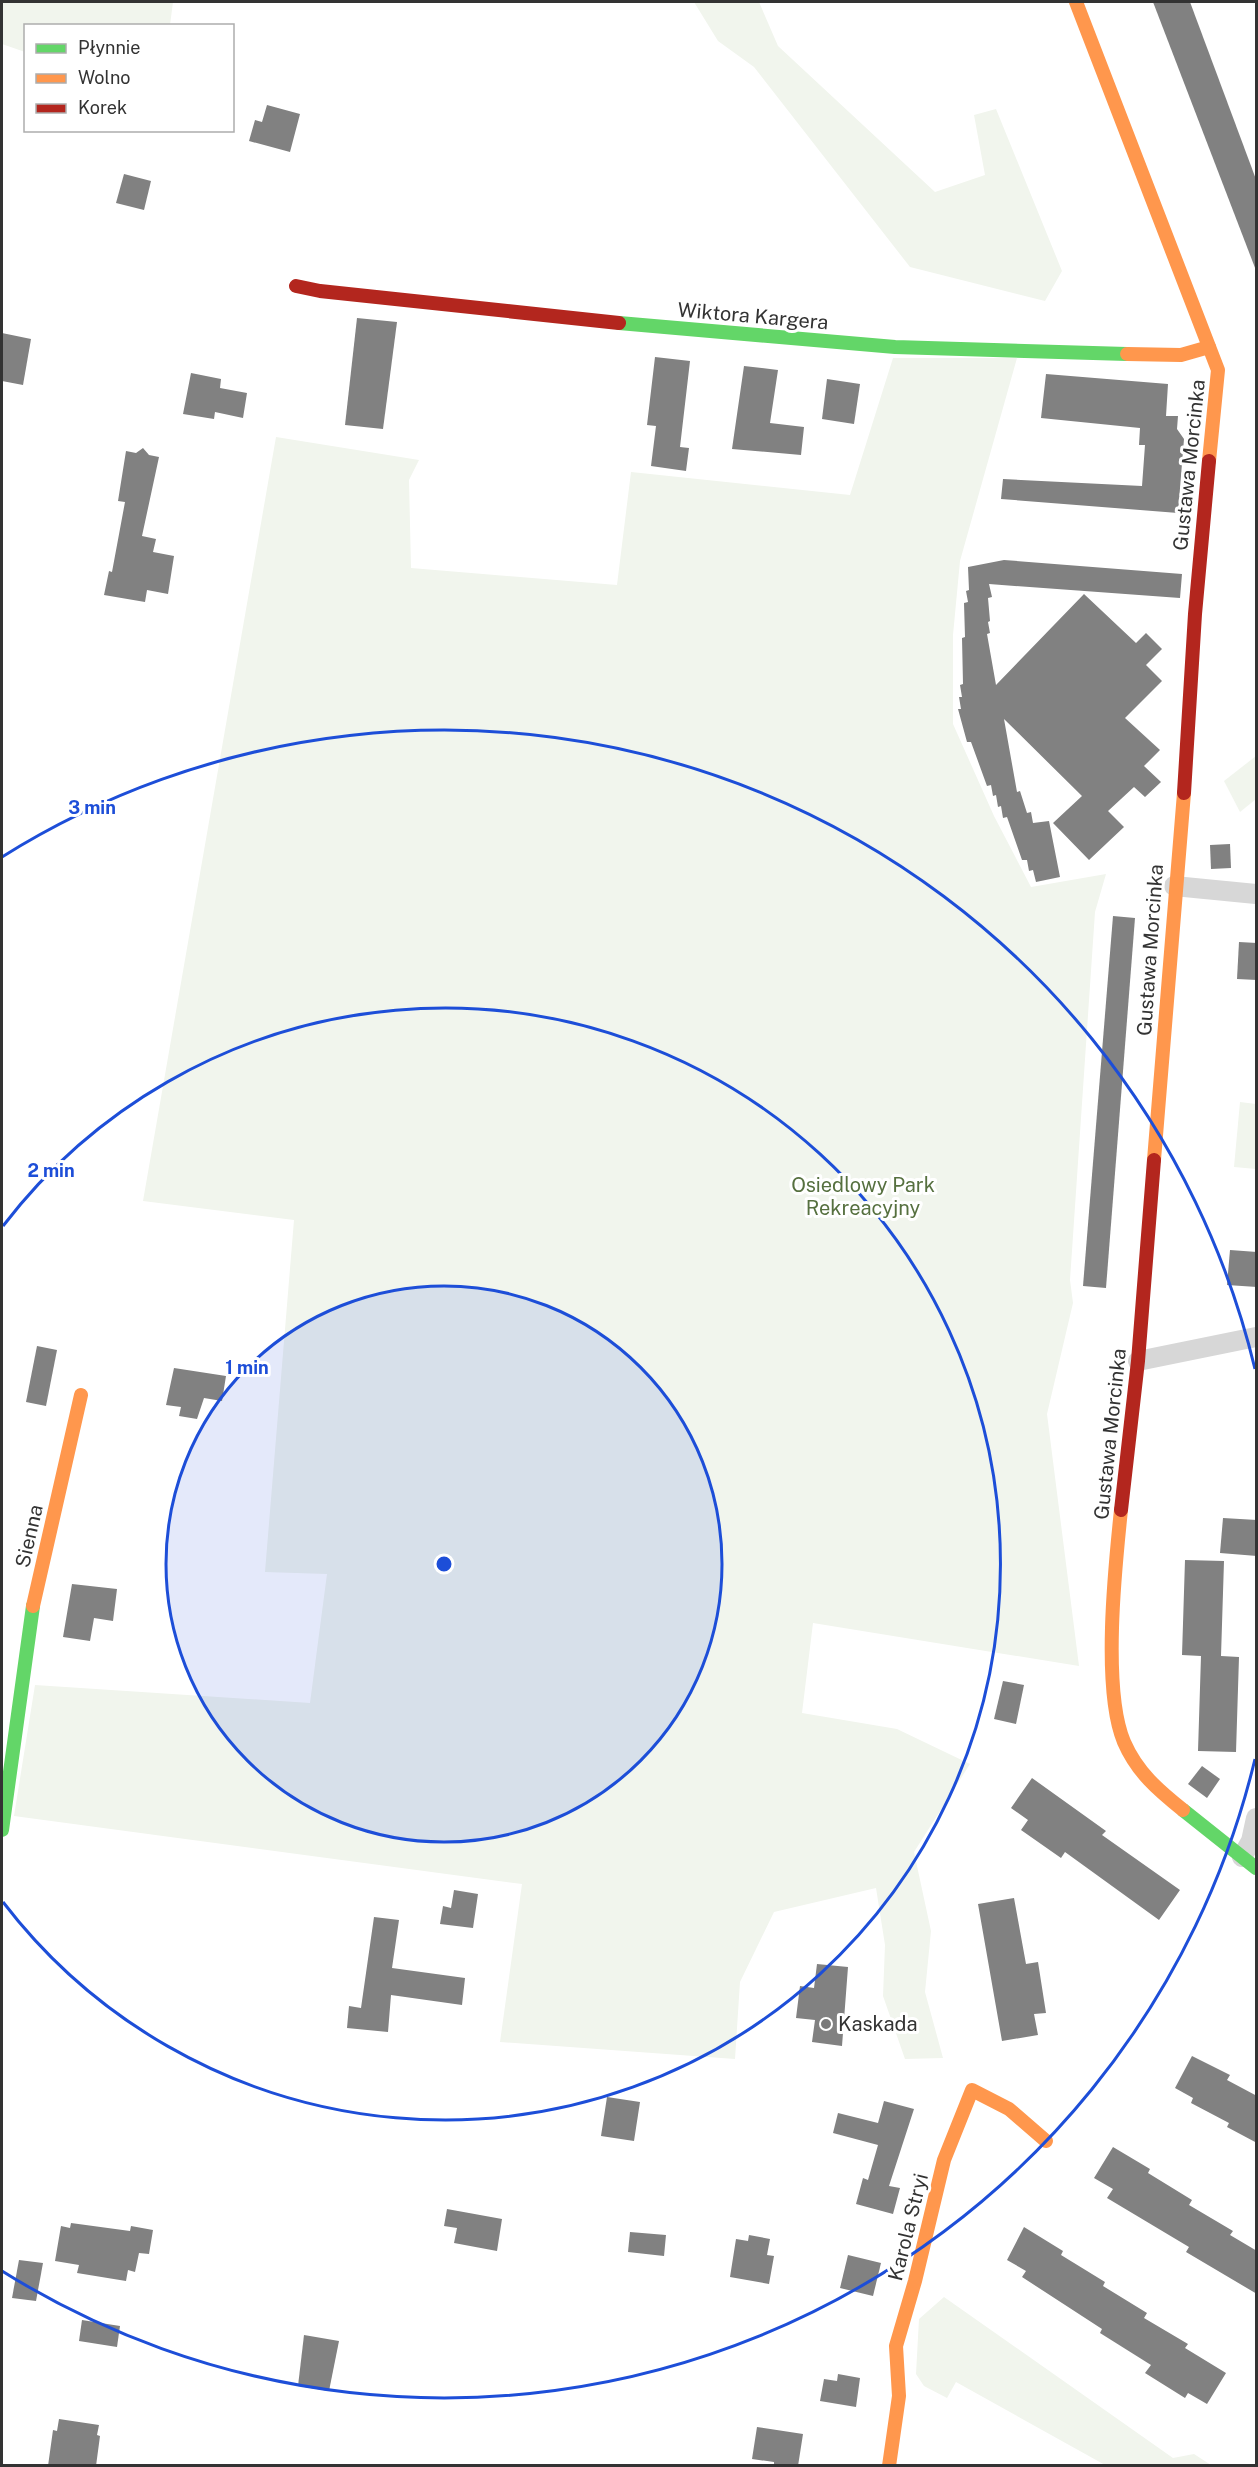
<svg xmlns="http://www.w3.org/2000/svg" width="1258" height="2467" viewBox="0 0 1258 2467" font-family="'Public Sans',sans-serif">
	<rect width="100%" height="100%" fill="#fff"/>
	<g fill="#f1f5ed">
		<path d="M 2,2 L 173,2 L 170,25 L 26,26 L 25,52 L 2,44 Z"/>
		<path d="M 694,2 L 759,2 L 778,46 L 935,192 L 985,175 L 974,115 L 996,109 L 1062,271 L 1045,301 L 910,267 L 754,67 L 718,41 Z"/>
		<path d="M 893,358 L 1017,358 L 960,561 L 953,635 L 953,724 L 994,816 L 1031,887 L 1106,874 L 1095,912 L 1070,1280 L 1073,1303 L 1047,1414 L 1079,1666 L 813,1623 L 802,1713 L 897,1729 L 970,1764 L 914,1852 L 931,1931 L 925,1992 L 943,2058 L 905,2059 L 883,1996 L 885,1945 L 876,1888 L 774,1912 L 740,1982 L 735,2059 L 500,2042 L 522,1884 L 14,1816 L 35,1685 L 310,1703 L 327,1574 L 265,1572 L 294,1220 L 143,1201 L 276,437 L 419,460 L 409,480 L 411,568 L 617,585 L 631,472 L 850,495 Z"/>
		<path d="M 1256,756 L 1256,799 L 1240,812 L 1224,781 Z"/>
		<path d="M 1240,1102 L 1256,1104 L 1256,1169 L 1234,1167 Z"/>
		<path d="M 944,2297 L 1173,2458 L 1194,2454 L 1211,2465 L 1105,2465 L 956,2382 L 947,2398 L 924,2386 L 916,2374 L 919,2319 Z"/>
	</g>
	<g fill="#818181">
		<path d="M 1153,2 L 1190,2 L 1257,182 L 1257,273 Z"/>
		<path d="M 267,105 L 300,114 L 290,152 L 249,141 L 255,120 L 262,122 Z"/>
		<path d="M 124,174 L 151,181 L 144,210 L 116,203 Z"/>
		<path d="M 357,318 L 397,322 L 383,429 L 345,425 Z"/>
		<path d="M 2,333 L 31,339 L 23,385 L 2,381 Z"/>
		<path d="M 655,357 L 690,361 L 680,447 L 689,448 L 686,471 L 651,466 L 656,426 L 647,425 Z"/>
		<path d="M 744,366 L 778,370 L 770,423 L 804,427 L 801,455 L 732,449 Z"/>
		<path d="M 191,373 L 221,379 L 220,388 L 247,393 L 243,418 L 215,412 L 214,419 L 183,414 Z"/>
		<path d="M 1046,374 L 1168,384 L 1166,416 L 1178,416 L 1177,429 L 1184,439 L 1178,513 L 1001,499 L 1003,479 L 1142,486 L 1145,445 L 1139,445 L 1140,428 L 1041,418 Z"/>
		<path d="M 827,379 L 860,384 L 854,424 L 822,419 Z"/>
		<path d="M 143,448 L 149,455 L 159,457 L 142,536 L 156,539 L 153,552 L 174,556 L 168,594 L 147,590 L 145,602 L 104,595 L 109,571 L 112,572 L 125,502 L 118,501 L 126,451 L 136,453 Z"/>
		<path d="M 1004,560 L 1182,574 L 1180,598 L 989,584 L 992,597 L 988,598 L 990,621 L 988,622 L 990,633 L 987,634 L 996,685 L 1084,594 L 1136,643 L 1146,633 L 1162,649 L 1146,665 L 1162,681 L 1125,718 L 1160,750 L 1144,766 L 1161,782 L 1145,797 L 1134,787 L 1108,811 L 1124,827 L 1089,860 L 1053,823 L 1082,796 L 1004,719 L 1017,792 L 1020,791 L 1027,813 L 1031,812 L 1033,823 L 1049,821 L 1060,877 L 1036,882 L 1033,870 L 1029,871 L 1027,860 L 1022,860 L 1007,817 L 1003,818 L 1001,806 L 998,807 L 996,795 L 993,796 L 991,785 L 987,786 L 971,742 L 967,742 L 958,709 L 961,709 L 959,697 L 962,697 L 960,685 L 963,684 L 962,638 L 965,637 L 964,603 L 968,602 L 966,591 L 969,590 L 968,567 Z"/>
		<path d="M 1230,844 L 1231,868 L 1211,869 L 1210,845 Z"/>
		<path d="M 1113,916 L 1135,918 L 1106,1288 L 1083,1286 Z"/>
		<path d="M 1239,942 L 1257,943 L 1257,980 L 1237,979 Z"/>
		<path d="M 1230,1250 L 1257,1252 L 1257,1287 L 1227,1285 Z"/>
		<path d="M 37,1346 L 57,1350 L 46,1406 L 26,1402 Z"/>
		<path d="M 174,1368 L 226,1376 L 222,1401 L 204,1398 L 197,1419 L 179,1416 L 181,1407 L 166,1405 Z"/>
		<path d="M 1223,1518 L 1257,1520 L 1257,1556 L 1220,1553 Z"/>
		<path d="M 1185,1560 L 1224,1561 L 1221,1656 L 1239,1657 L 1236,1752 L 1198,1751 L 1201,1656 L 1182,1655 Z"/>
		<path d="M 72,1584 L 117,1589 L 113,1621 L 94,1618 L 90,1641 L 63,1637 Z"/>
		<path d="M 1003,1681 L 1024,1685 L 1016,1724 L 994,1719 Z"/>
		<path d="M 1202,1766 L 1220,1779 L 1207,1798 L 1188,1784 Z"/>
		<path d="M 1032,1778 L 1106,1831 L 1102,1835 L 1180,1890 L 1159,1920 L 1065,1852 L 1061,1858 L 1021,1830 L 1028,1820 L 1011,1808 Z"/>
		<path d="M 454,1890 L 478,1894 L 473,1928 L 440,1924 L 443,1906 L 451,1908 Z"/>
		<path d="M 1014,1898 L 1026,1964 L 1038,1962 L 1046,2013 L 1034,2014 L 1038,2035 L 1002,2041 L 978,1904 Z"/>
		<path d="M 374,1917 L 399,1920 L 392,1968 L 465,1978 L 462,2005 L 391,1995 L 388,2032 L 347,2028 L 349,2006 L 361,2008 Z"/>
		<path d="M 817,1964 L 848,1967 L 842,2046 L 812,2042 L 815,2020 L 796,2018 L 800,1986 L 814,1988 Z"/>
		<path d="M 1192,2056 L 1230,2075 L 1227,2080 L 1257,2096 L 1257,2143 L 1227,2127 L 1229,2123 L 1191,2103 L 1193,2098 L 1175,2088 Z"/>
		<path d="M 607,2097 L 640,2102 L 634,2141 L 601,2136 Z"/>
		<path d="M 884,2101 L 914,2109 L 889,2186 L 900,2188 L 893,2214 L 856,2204 L 863,2178 L 868,2180 L 878,2145 L 833,2133 L 838,2113 L 878,2123 Z"/>
		<path d="M 1113,2147 L 1150,2169 L 1148,2173 L 1192,2200 L 1189,2205 L 1233,2231 L 1230,2235 L 1257,2251 L 1257,2294 L 1186,2252 L 1189,2247 L 1107,2198 L 1113,2189 L 1094,2178 Z"/>
		<path d="M 447,2209 L 502,2219 L 497,2251 L 454,2243 L 457,2228 L 444,2226 Z"/>
		<path d="M 71,2223 L 130,2231 L 131,2226 L 153,2230 L 149,2254 L 139,2253 L 135,2272 L 128,2270 L 126,2281 L 77,2273 L 79,2265 L 55,2261 L 61,2226 L 70,2228 Z"/>
		<path d="M 1024,2227 L 1063,2251 L 1061,2255 L 1105,2282 L 1103,2286 L 1147,2313 L 1144,2318 L 1188,2344 L 1185,2348 L 1226,2373 L 1207,2404 L 1188,2393 L 1185,2398 L 1145,2373 L 1151,2365 L 1100,2333 L 1102,2329 L 1022,2277 L 1026,2271 L 1007,2260 Z"/>
		<path d="M 630,2232 L 666,2235 L 664,2256 L 628,2252 Z"/>
		<path d="M 749,2235 L 770,2239 L 767,2255 L 774,2256 L 769,2284 L 730,2277 L 736,2239 L 748,2241 Z"/>
		<path d="M 848,2255 L 881,2263 L 873,2296 L 840,2288 Z"/>
		<path d="M 19,2260 L 43,2263 L 36,2301 L 12,2298 Z"/>
		<path d="M 82,2320 L 120,2326 L 117,2347 L 79,2341 Z"/>
		<path d="M 304,2335 L 339,2341 L 329,2391 L 298,2386 Z"/>
		<path d="M 838,2374 L 860,2378 L 856,2407 L 820,2401 L 824,2379 L 837,2381 Z"/>
		<path d="M 59,2419 L 99,2425 L 97,2435 L 100,2436 L 96,2466 L 48,2466 L 53,2430 L 57,2431 Z"/>
		<path d="M 757,2427 L 803,2434 L 798,2466 L 774,2466 L 774,2462 L 752,2459 Z"/>
	</g>
	<g fill="none" stroke-linecap="round" stroke-linejoin="round">
		<g stroke="#d7d7d7" stroke-width="20">
			<path d="M 1174,886 L 1256,894"/>
			<path d="M 1138,1361 L 1256,1337"/>
			<path d="M 1242,1857 L 1251,1841 L 1256,1818"/>
		</g>
		<g stroke="#63d668" stroke-width="14">
			<path d="M 619,323 L 895,347 L 1127,354"/>
			<path d="M 1183,1810 L 1256,1868"/>
			<path d="M 2,1830 L 33,1606"/>
		</g>
		<g stroke="#ff974d" stroke-width="14">
			<path d="M 1076,2 L 1218,370 L 1209,461"/>
			<path d="M 1127,354 L 1181,355 L 1209,347"/>
			<path d="M 1154,1160 L 1184,793"/>
			<path d="M 1121,1510 C 1115,1567 1102,1690 1124,1742 C 1137,1772 1158,1790 1183,1810"/>
			<path d="M 33,1606 L 81,1395"/>
			<path d="M 889,2466 L 899,2396 L 896,2346 L 915,2281 L 944,2160 L 972,2090 L 1009,2109 L 1046,2141"/>
		</g>
		<g stroke="#b3261e" stroke-width="14">
			<path d="M 296,286 L 320,291 L 619,323"/>
			<path d="M 1184,793 L 1195,614 L 1209,461"/>
			<path d="M 1121,1510 L 1138,1361 L 1154,1160"/>
		</g>
	</g>
	<circle cx="444" cy="1564" r="278" fill="#1d4ed8" fill-opacity=".12"/>
	<g fill="none" stroke="#1d4ed8" stroke-width="3">
		<circle cx="444" cy="1564" r="278"/>
		<path d="M3 1226A556 556 0 1 1 3 1902"/>
		<path d="M1255 1759A834 834 0 0 1 2 2271M2 857A834 834 0 0 1 1255 1369"/>
	</g>
	<circle fill="#7a7a7a" stroke="#fff" stroke-width="2" cx="826" cy="2024" r="6"/>
	<g text-anchor="middle" dominant-baseline="central" stroke-width="6" stroke-linejoin="round" paint-order="stroke">
		<g font-size="20" fill="#333" stroke="#fff">
			<text transform="translate(753 316) rotate(5)">Wiktora Kargera</text>
			<text transform="translate(1189 465) rotate(-84)">Gustawa Morcinka</text>
			<text transform="translate(1150 950) rotate(-86)">Gustawa Morcinka</text>
			<text transform="translate(1110 1434) rotate(-84)">Gustawa Morcinka</text>
			<text transform="translate(29 1536) rotate(-77)">Sienna</text>
			<text transform="translate(908 2227) rotate(-76)">Karola Stryi</text>
		</g>
		<g font-size="20" fill="#56703f" stroke="#fff">
			<text x="863" y="1185">Osiedlowy Park<tspan x="863" dy="23">Rekreacyjny</tspan></text>
		</g>
		<g font-size="20" fill="#333" stroke="#fff" text-anchor="start">
			<text x="838" y="2024">Kaskada</text>
		</g>
	</g>
	<circle cx="444" cy="1564" r="9" fill="#1d4ed8" stroke="#fff" stroke-width="3"/>
	<g font-size="18" text-anchor="middle" font-weight="bold" fill="#1d4ed8" stroke="#fff" stroke-width="6" stroke-linejoin="round" paint-order="stroke">
		<text x="92" y="814">3 min</text>
		<text x="51" y="1177">2 min</text>
		<text x="247" y="1374">1 min</text>
	</g>
	<rect width="1258" height="2467" fill="none" stroke="#333333" stroke-width="6"/>
	<rect x="24" y="24" width="210" height="108" fill="#ffffff" stroke="#adadad" stroke-width="1.5"/>
	<rect x="36" y="44" width="30" height="9" fill="#63d668" stroke="#adadad" stroke-width="1.5"/>
	<text x="78" y="54" font-size="18" fill="#333333">Płynnie</text>
	<rect x="36" y="74" width="30" height="9" fill="#ff974d" stroke="#adadad" stroke-width="1.5"/>
	<text x="78" y="84" font-size="18" fill="#333333">Wolno</text>
	<rect x="36" y="104" width="30" height="9" fill="#b3261e" stroke="#adadad" stroke-width="1.5"/>
	<text x="78" y="114" font-size="18" fill="#333333">Korek</text>
</svg>
